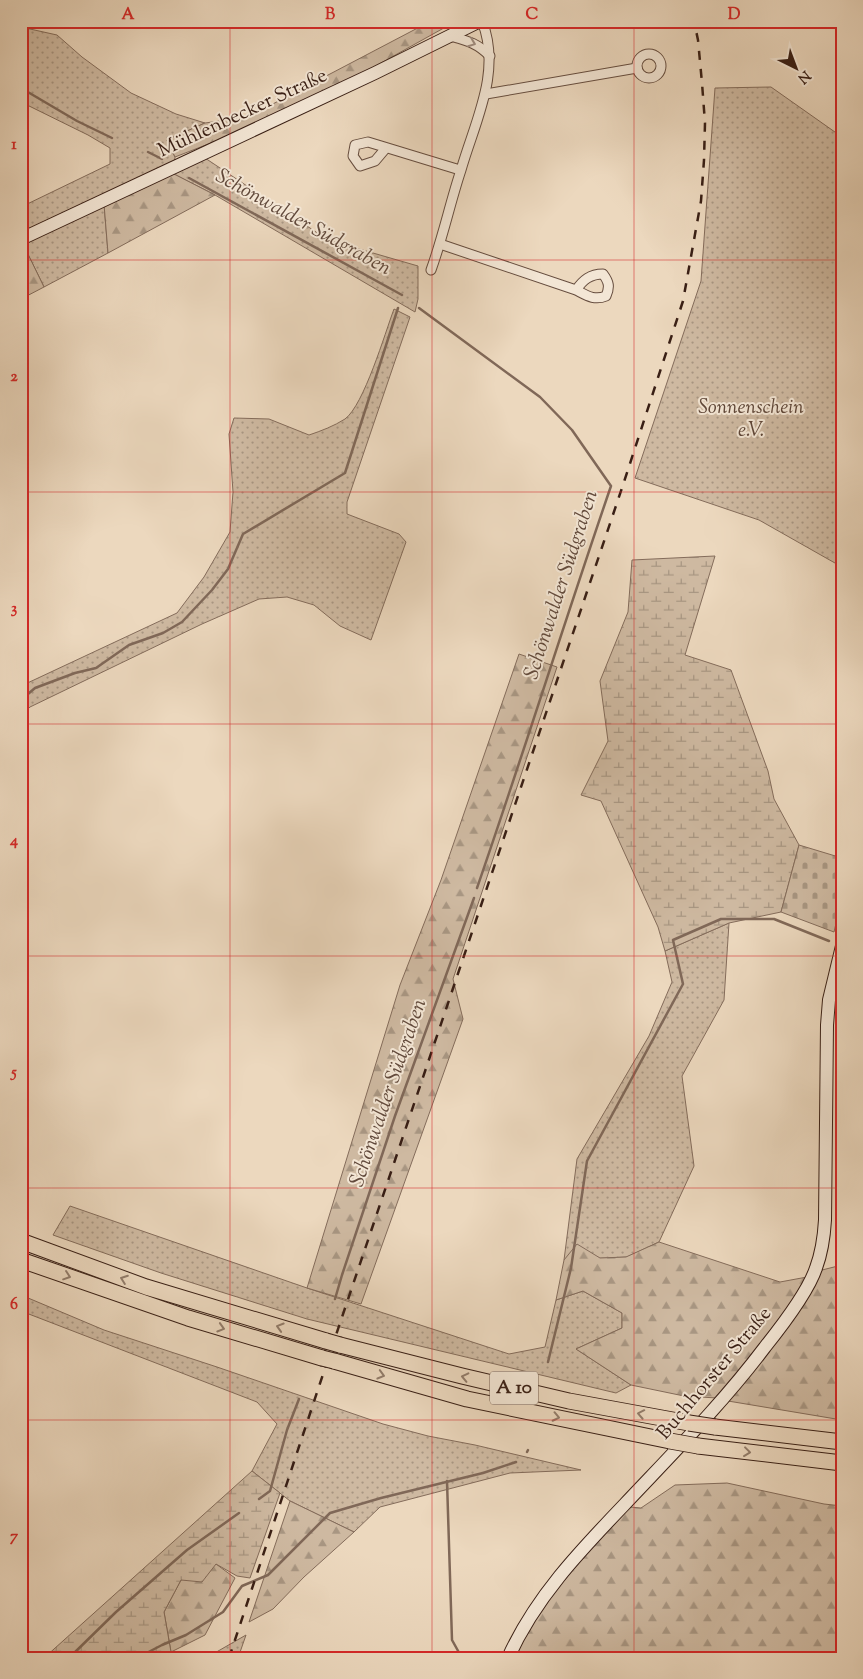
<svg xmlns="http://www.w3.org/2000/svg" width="863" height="1679" viewBox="0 0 863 1679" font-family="'Sorts Mill Goudy',serif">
	<defs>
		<pattern id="grass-dots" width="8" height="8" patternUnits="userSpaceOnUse" patternTransform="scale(1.25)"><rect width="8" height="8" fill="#ceb9a1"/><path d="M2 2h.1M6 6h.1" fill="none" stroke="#a89682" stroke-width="1.8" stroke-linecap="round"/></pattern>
		<pattern id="forest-firs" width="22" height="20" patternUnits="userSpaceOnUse" patternTransform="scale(1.25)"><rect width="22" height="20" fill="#ceb9a1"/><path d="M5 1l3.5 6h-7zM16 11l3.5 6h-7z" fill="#a89682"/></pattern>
		<pattern id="wetland-marsh" width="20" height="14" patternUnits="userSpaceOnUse" patternTransform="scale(1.25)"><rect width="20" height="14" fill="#ceb9a1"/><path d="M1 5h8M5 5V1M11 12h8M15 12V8" fill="none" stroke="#a89682"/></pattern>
		<pattern id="cemetery-stones" width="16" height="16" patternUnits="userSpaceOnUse" patternTransform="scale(1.25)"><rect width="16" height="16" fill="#ceb9a1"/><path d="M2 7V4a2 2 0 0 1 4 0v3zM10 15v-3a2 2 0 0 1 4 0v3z" fill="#a89682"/></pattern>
	</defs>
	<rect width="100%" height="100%" fill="#ecd8be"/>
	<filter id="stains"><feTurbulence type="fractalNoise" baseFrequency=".004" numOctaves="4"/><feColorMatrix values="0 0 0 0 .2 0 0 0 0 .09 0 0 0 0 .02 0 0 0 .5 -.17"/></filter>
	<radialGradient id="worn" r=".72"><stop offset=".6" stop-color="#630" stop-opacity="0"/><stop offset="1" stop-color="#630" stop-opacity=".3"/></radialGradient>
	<g fill="url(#grass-dots)" stroke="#846c5b">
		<path d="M 21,27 L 57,35 L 82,57 L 131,93 L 176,114 L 205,123 L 167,140 L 175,157 L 173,172 L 205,158 L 328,240 L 418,266 L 418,299 L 415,312 L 215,195 L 172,173 L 104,204 L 108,253 L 44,287 L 23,244 L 21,245 L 21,207 L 110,164 L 110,148 L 88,135 L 21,102 Z"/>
		<path d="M 771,87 L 842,137 L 842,567 L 759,520 L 635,478 L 701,281 L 715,88 Z"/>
		<path d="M 394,309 L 410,317 L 347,502 L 347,514 L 399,534 L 406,542 L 371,640 L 340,626 L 314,605 L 287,597 L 259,599 L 202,624 L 30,707 L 21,716 L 21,686 L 177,613 L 204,577 L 230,532 L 233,492 L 229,434 L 234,418 L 269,419 L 309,435 C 321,431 334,426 345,419 C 364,405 385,333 394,309 Z"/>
		<path d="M 729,923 L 724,1000 L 682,1076 L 694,1166 L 659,1242 L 627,1257 L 564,1260 L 577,1159 L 649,1036 L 672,982 L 665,951 Z"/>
		<path d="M 70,1206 L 307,1288 L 509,1354 L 545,1347 L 556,1300 L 583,1291 L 622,1313 L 622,1328 L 576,1349 L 631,1385 L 616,1393 L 307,1319 L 161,1273 L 53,1235 Z"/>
		<path d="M 21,1295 L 104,1330 L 217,1367 L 383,1424 L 428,1436 L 475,1445 L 581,1470 L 510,1473 L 380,1507 L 354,1532 L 290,1501 L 252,1471 L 277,1424 L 257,1402 L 21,1311 Z"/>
		<path d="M 246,1635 L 238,1658 L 206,1658 Z"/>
	</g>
	<g fill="url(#forest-firs)" stroke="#846c5b">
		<path d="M 431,21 L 450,21 L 451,24 L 363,73 L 234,134 L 175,157 L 167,140 L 205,123 L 248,117 Z"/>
		<path d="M 172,173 L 215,195 L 108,253 L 104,204 Z"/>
		<path d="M 23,244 L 44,287 L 21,299 L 21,245 Z"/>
		<path d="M 519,654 L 557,667 L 453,979 L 463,1019 L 361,1304 L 307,1288 L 400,985 L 441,880 Z"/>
		<path d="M 659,1242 L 780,1282 L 807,1277 L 780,1319 L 717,1398 L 684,1396 L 631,1385 L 576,1349 L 622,1328 L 622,1313 L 583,1291 L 556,1300 L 564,1260 L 577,1244 L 600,1258 L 626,1257 Z"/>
		<path d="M 842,1265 L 842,1420 L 728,1401 C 763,1360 796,1318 822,1270 Z"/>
		<path d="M 727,1483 L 824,1504 L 842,1506 L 842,1658 L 514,1658 L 530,1626 L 565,1577 L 630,1507 L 641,1508 L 675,1485 Z"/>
		<path d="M 290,1501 L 354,1532 L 304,1577 L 273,1609 L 249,1622 Z"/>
		<path d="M 216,1564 L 235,1578 L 205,1635 L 171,1652 L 164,1612 L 181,1580 Z"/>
	</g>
	<g fill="url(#wetland-marsh)" stroke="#846c5b">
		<path d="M 715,556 L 685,655 L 731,670 L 768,771 L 774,799 L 799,845 L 781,912 L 729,923 L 665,951 L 658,927 L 601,801 L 581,795 L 608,741 L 600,681 L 628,612 L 632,560 Z"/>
		<path d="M 252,1471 L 280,1493 L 250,1578 L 237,1576 L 216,1564 L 202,1582 L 181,1580 L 164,1612 L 171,1652 L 163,1658 L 44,1658 Z"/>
	</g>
	<path fill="url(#cemetery-stones)" stroke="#846c5b" d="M 799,845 L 842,858 L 842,898 L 834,932 L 781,912 Z"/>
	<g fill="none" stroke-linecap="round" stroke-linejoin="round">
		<g stroke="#806858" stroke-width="2.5">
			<path d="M 21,88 L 77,121 L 112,138"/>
			<path d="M 148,152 L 162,159"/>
			<path d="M 189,178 L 402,295"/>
			<path d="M 419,308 L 540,397 L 572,430 L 611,486 C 565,620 523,755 477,888"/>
			<path d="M 21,700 L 35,688 L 75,673 L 96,668 L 129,645 L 163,633 L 182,622 L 212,590 L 228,569 L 243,534 L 345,473 L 398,308"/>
			<path d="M 335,1299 L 342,1275 L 395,1116 L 474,898"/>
			<path d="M 548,1362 L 571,1268 L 587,1161 L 683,984 L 673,940 L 721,919 L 774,919 L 829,941"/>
			<path d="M 527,1452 L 528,1450"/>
			<path d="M 447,1481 L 452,1640 L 462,1658"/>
			<path d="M 259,1499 L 270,1491 L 287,1430 L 299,1399"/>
			<path d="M 69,1658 L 116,1612 L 187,1550 L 239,1513"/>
			<path d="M 137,1658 L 162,1645 L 186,1635 L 223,1612 L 242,1586 L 268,1575 L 330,1513 L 381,1498 L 483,1473 L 516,1462"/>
		</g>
		<g stroke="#664d3f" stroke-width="11">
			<g id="minor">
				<path d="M 450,36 C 468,41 477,43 490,56"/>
				<circle cx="649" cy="66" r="12"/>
				<path d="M 486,94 L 637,68"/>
				<path d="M 386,148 L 375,161 L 360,166 L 353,156 L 355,145 L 368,142 L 460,170"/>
				<path d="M 440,244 L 576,290 C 586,295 594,301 606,296 C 610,287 609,282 603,274 C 590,274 583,280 576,290"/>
				<path d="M 431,270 C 443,237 450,203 461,170 C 475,121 502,72 482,21"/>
			</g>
		</g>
		<g stroke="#391f15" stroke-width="14">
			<g id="secondary">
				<path d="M 21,239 L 375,73 L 480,21"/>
				<path d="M 508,1658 C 535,1598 579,1552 624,1505 C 672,1454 722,1404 765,1347 C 781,1327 808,1292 816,1268 C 822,1252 824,1237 825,1220 L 827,1025 L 829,1000 L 842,946"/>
			</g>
		</g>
		<g stroke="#391f15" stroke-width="17">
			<g id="motorway">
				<path d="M 21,1241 L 146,1287 L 326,1341"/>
				<path d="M 21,1260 L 188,1318 L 322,1358"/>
				<path d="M 340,1345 L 462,1376 L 569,1401 L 689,1423"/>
				<path d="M 334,1361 L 467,1399 L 670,1441"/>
				<path d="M 715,1427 L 842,1442"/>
				<path d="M 698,1446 L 842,1463"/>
			</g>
		</g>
		<use href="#minor" stroke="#f3e6d5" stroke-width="9"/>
		<use href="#secondary" stroke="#f3e6d5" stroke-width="12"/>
		<use href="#motorway" stroke="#ecd8be" stroke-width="15"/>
		<path stroke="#391f15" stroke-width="2.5" stroke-dasharray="9 9" stroke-linecap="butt" d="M 229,1658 L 340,1323 L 622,488 L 683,301 L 701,201 L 704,160 L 705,123 L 702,83 L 698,40 L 694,21"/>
		<g stroke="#391f15" stroke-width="17" stroke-linecap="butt">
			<g id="motorway-bridge">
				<path d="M 326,1341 L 340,1345"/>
				<path d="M 322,1358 L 334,1361"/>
				<path d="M 689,1423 L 715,1427"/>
				<path d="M 670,1441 L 698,1446"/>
			</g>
		</g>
		<use href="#motorway-bridge" stroke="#ecd8be" stroke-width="15"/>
	</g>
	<defs><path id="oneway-chevron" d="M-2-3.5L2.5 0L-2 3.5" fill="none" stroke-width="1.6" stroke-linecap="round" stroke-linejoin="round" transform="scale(1.25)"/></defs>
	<use stroke="#9f8c7f" href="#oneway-chevron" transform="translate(472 43) rotate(21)"/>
	<g stroke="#927c6a">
		<use href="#oneway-chevron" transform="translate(67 1276) rotate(19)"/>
		<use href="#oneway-chevron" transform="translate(124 1279) rotate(-160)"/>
		<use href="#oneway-chevron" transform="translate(280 1327) rotate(-163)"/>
		<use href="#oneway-chevron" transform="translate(221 1328) rotate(17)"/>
		<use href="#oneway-chevron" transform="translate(381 1375) rotate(16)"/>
		<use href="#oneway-chevron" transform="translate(465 1377) rotate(-167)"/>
		<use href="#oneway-chevron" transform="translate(641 1414) rotate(-169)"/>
		<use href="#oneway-chevron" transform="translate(556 1417) rotate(12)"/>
		<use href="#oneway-chevron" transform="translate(747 1452) rotate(7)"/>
	</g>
	<path fill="none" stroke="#d62828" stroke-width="1" stroke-opacity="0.55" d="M 230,21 L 230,1658M 432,21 L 432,1658M 634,21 L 634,1658M 21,260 L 842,260M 21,492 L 842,492M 21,724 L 842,724M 21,956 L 842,956M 21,1188 L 842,1188M 21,1420 L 842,1420"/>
	<g text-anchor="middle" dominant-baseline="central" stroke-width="4" stroke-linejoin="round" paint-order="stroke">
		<rect fill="#f3e6d5" stroke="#715b4f" stroke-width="1" x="490" y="1371.5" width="48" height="33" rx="4"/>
		<g font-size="19" font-weight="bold" fill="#391f15">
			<text x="514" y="1388">A 10</text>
		</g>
		<g font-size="20" fill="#391f15" stroke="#f3e6d5">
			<text transform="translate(243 114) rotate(-25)">Mühlenbecker Straße</text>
			<text transform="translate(715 1374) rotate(-50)">Buchhorster Straße</text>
		</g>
		<g font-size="20" font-style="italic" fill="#5e4638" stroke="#f3e6d5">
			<text x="751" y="408">Sonnenschein<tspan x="751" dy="23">e.V.</tspan></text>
		</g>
		<g font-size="21" font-style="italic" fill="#624a3c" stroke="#f3e6d5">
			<text transform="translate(303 223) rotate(29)">Schönwalder Südgraben</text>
			<text transform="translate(562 585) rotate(-72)">Schönwalder Südgraben</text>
			<text transform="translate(389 1093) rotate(-71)">Schönwalder Südgraben</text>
		</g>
	</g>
	<rect width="863" height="1679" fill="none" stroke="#ecd8be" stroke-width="55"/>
	<g transform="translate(796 68) rotate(138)" stroke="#f3e6d5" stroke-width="4" paint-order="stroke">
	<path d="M0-4L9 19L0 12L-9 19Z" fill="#391f15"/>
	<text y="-8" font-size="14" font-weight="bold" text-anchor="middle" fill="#391f15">N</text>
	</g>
	<rect x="28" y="28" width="808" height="1624" fill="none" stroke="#d62828" stroke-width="2"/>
	<g font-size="16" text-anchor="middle" font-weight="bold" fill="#d62828">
		<text x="128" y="19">A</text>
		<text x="330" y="19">B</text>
		<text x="532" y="19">C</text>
		<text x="734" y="19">D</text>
		<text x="14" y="149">1</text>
		<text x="14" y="381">2</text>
		<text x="14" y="613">3</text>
		<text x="14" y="845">4</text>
		<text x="14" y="1077">5</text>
		<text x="14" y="1309">6</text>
		<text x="14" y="1541">7</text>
	</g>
	<rect width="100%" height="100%" filter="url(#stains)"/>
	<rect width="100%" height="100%" fill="url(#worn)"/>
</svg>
